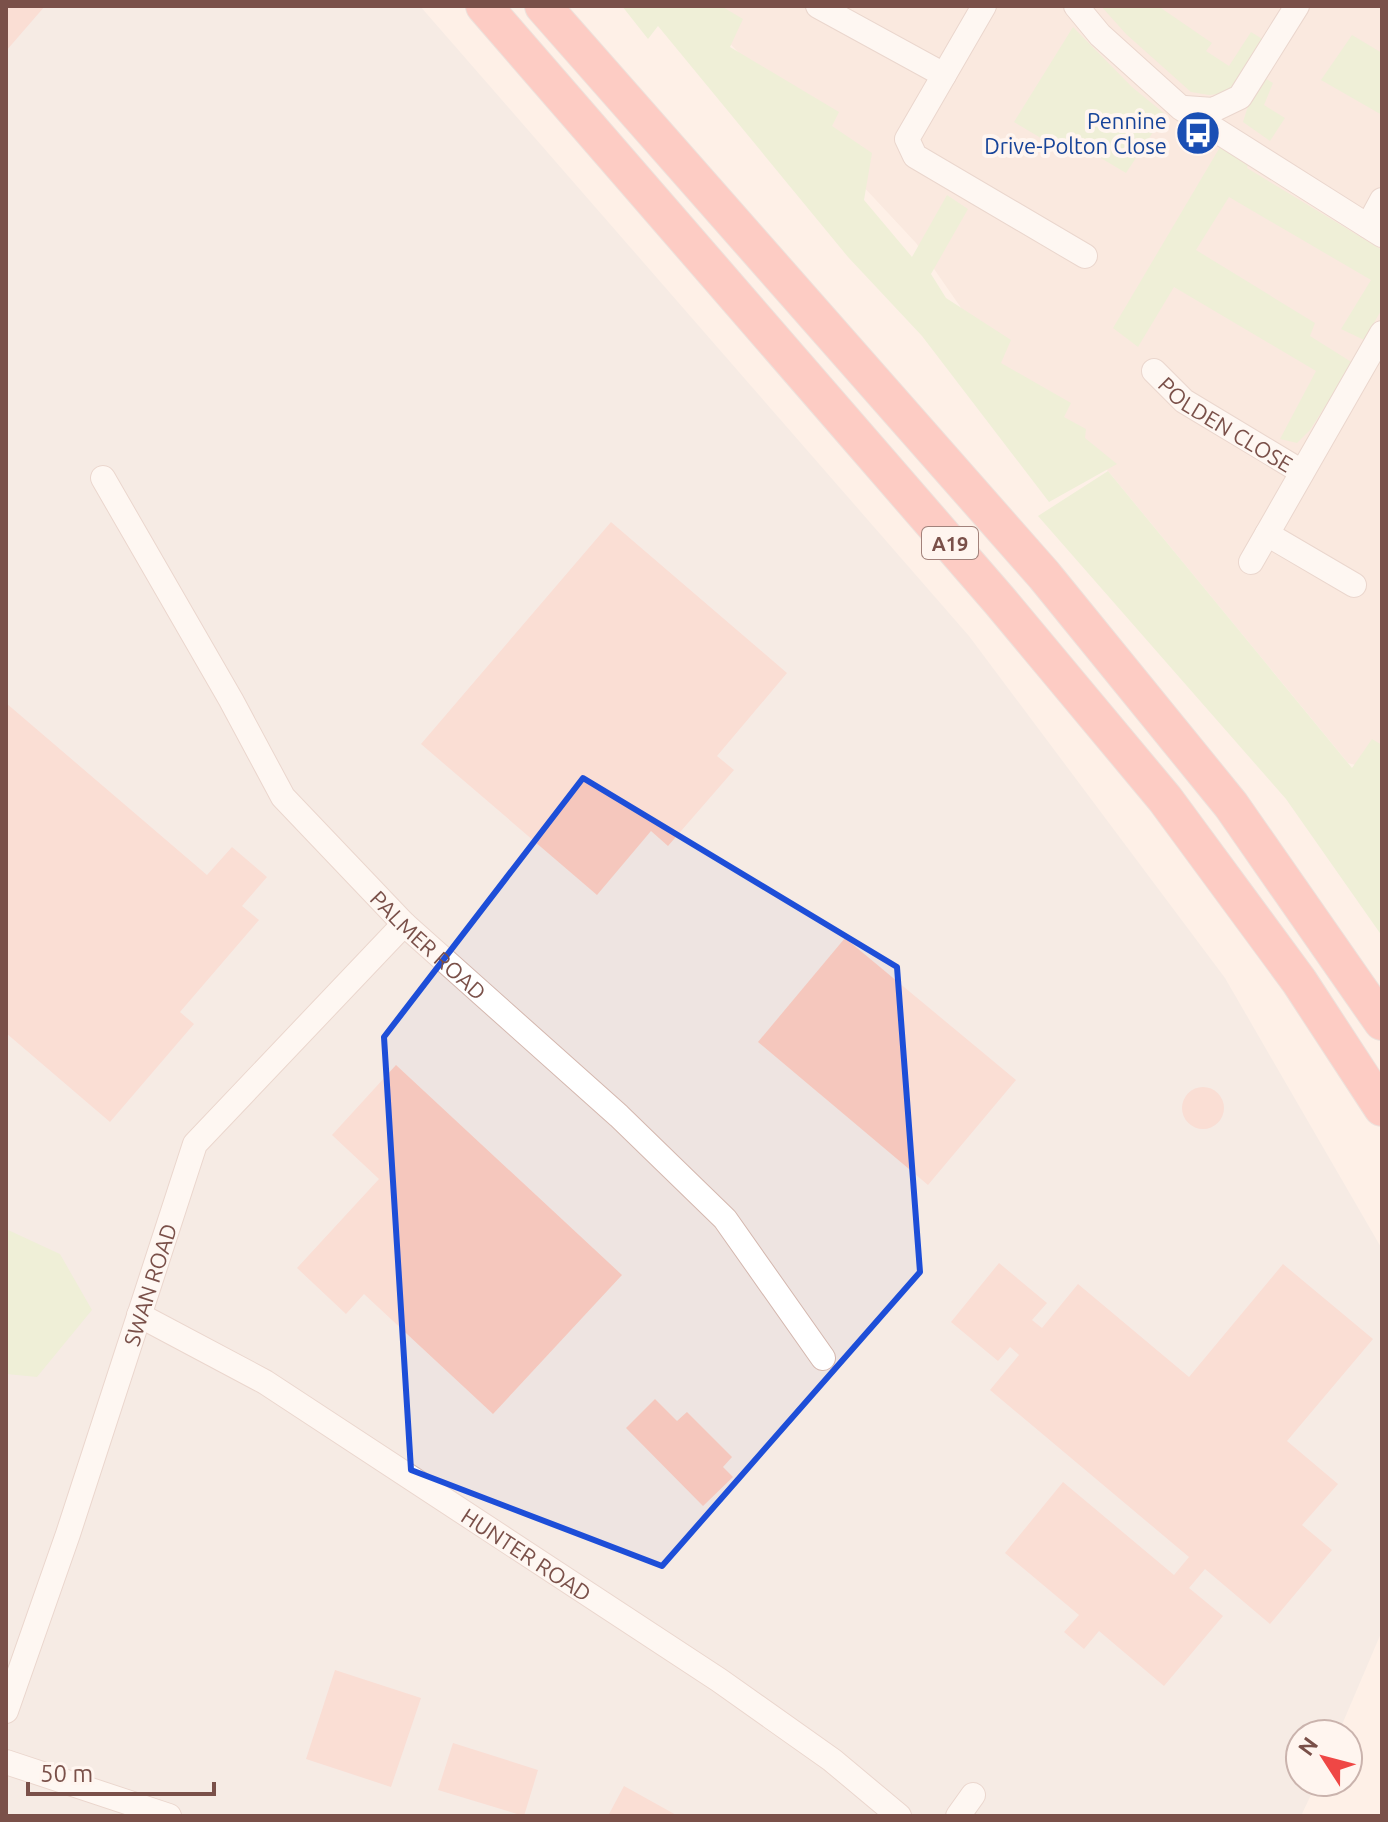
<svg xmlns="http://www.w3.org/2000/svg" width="1388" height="1822" viewBox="0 0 1388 1822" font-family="Ubuntu,sans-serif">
	<rect width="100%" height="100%" fill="#fef0e7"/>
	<path fill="#f6e0d5" d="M 695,6 L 1382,6 L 1382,772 L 1348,763 L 1108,471 L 998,361 L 916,243 Z"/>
	<path fill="#eee4e1" d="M 6,6 L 420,6 L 969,636 L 1225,978 L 1382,1249 L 1382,1631 L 1338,1734 L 1300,1734 L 1300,1782 L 1317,1782 L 1301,1816 L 6,1816 Z"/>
	<g fill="#ddedc4">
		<path d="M 622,6 L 721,6 L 743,19 L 730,47 L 839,112 L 832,126 L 872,153 L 864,200 L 912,257 L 947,195 L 968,209 L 931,274 L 946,298 L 1011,340 L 1001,363 L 1071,403 L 1064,417 L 1086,429 L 1085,438 L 1117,464 L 1049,502 L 922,336 L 848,257 L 658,26 L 648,39 Z"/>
		<path d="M 1101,6 L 1158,6 L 1212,43 L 1206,51 L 1229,66 L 1251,32 L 1264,40 L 1228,93 L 1209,95 L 1191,92 L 1126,34 Z"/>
		<path d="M 1073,27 L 1132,87 L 1165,114 L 1126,173 L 1074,142 L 1066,153 L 1014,122 Z"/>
		<path d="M 1352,35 L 1382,53 L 1382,115 L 1321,80 Z"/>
		<path d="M 1265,78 L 1273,83 L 1264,105 L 1285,118 L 1270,141 L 1243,122 L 1248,106 Z"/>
		<path d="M 1220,147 L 1248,165 L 1247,168 L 1382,250 L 1382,309 L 1364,340 L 1341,329 L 1371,280 L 1229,197 L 1196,250 L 1315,323 L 1310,336 L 1353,363 L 1310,430 L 1297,443 L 1280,439 L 1316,371 L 1174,287 L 1138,347 L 1113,328 Z"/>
		<path d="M 1108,471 L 1352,768 L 1372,739 L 1382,745 L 1382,936 L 1286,799 L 1038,516 Z"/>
		<path d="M 6,1229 L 60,1254 L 92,1310 L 37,1377 L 6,1374 Z"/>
	</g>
	<g fill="#f5c7bd">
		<path d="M 6,6 L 45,6 L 6,51 Z"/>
		<path d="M 611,522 L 787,673 L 717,756 L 734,770 L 668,846 L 651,831 L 597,895 L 421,744 Z"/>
		<path d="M 6,703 L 207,875 L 232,847 L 267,877 L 242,906 L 259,920 L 180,1012 L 194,1024 L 110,1122 L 6,1033 Z"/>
		<path d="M 845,938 L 1016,1080 L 928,1185 L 758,1042 Z"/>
		<path d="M 396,1065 L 622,1275 L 493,1414 L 364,1294 L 346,1314 L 297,1268 L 379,1179 L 332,1135 Z"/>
		<circle cx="1203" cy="1108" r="21"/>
		<path d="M 999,1263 L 1047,1303 L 1032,1320 L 1042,1328 L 1078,1284 L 1189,1377 L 1283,1264 L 1373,1339 L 1287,1441 L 1338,1484 L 1302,1525 L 1332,1550 L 1270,1624 L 1205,1569 L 1189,1588 L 1223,1616 L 1164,1686 L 1099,1631 L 1084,1649 L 1064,1632 L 1079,1615 L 1005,1553 L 1063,1482 L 1174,1575 L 1189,1557 L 990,1390 L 1019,1355 L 1010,1347 L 998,1361 L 951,1322 Z"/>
		<path d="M 655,1399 L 677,1421 L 687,1412 L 732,1457 L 723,1467 L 733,1477 L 703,1506 L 626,1428 Z"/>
		<path d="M 335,1670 L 421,1698 L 391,1787 L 306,1759 Z"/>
		<path d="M 453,1743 L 538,1770 L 524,1816 L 438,1790 Z"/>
		<path d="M 624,1786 L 678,1816 L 608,1816 Z"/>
	</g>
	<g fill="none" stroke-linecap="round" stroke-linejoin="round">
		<g stroke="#d4b7ae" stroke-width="26">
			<g id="minor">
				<path d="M 818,6 L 944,75"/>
				<path d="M 984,6 L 907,139 L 915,156 L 1085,256"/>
				<path d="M 1076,6 L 1100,35 L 1181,108 L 1382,235"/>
				<path d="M 1185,108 L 1213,110 L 1240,97 L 1297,6"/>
				<path d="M 1368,226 L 1382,200"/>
				<path id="s1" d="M 1154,371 L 1184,401 L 1302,472"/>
				<path id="s2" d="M 103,478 L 231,700 L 283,797 L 404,924 L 619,1116 L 725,1219 L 823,1358"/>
				<path d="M 1267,534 L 1354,585"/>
				<path d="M 1251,562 L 1382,333"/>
				<path id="s3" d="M 139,1315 L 265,1382 L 719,1680 L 832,1760 L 899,1816"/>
				<path id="s4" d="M 6,1711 L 68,1534 L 195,1144 L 404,924"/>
				<path d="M 6,1762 L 169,1816"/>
				<path d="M 958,1816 L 973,1795"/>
			</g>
		</g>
		<g stroke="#dacecc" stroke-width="38">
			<g id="highway">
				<path d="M 484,6 L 999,600 L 1165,799 L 1299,981 L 1382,1108"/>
				<path d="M 543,6 L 1044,575 L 1231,805 L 1382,1022"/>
			</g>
		</g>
		<use href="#minor" stroke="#fff" stroke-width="24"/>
		<use href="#highway" stroke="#fc9f9a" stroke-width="36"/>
	</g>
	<path d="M0 0H1388V1822H0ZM 583,778 L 897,967 L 920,1272 L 662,1566 L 411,1470 L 384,1037 Z" fill="#fef0e7" fill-opacity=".55" fill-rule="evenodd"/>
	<path fill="none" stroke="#1d4ed8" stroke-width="6" stroke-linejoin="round" d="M 583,778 L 897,967 L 920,1272 L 662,1566 L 411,1470 L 384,1037 Z"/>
	<defs>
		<g id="bus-disc" transform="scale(2.3)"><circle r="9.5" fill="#1a4fb4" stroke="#fff5ef"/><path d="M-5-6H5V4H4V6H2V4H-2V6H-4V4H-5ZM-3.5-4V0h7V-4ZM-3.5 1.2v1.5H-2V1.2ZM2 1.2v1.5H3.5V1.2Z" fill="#fff"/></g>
	</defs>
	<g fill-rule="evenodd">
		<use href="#bus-disc" x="1198" y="133"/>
	</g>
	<g text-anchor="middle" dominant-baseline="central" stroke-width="8" stroke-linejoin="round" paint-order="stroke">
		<rect fill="#fff5ef" stroke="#a2827b" stroke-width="2" x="922" y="527" width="56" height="32" rx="6"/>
		<g font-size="20" font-weight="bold" fill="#7a5049">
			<text x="950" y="543">A19</text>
		</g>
		<g font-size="22" fill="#164399" stroke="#fff5ef" text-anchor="end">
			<text x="1167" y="120">Pennine<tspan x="1167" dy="25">Drive-Polton Close</tspan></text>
		</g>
		<g font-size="22" fill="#7a5049" stroke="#fff5ef">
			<text stroke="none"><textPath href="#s1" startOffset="90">POLDEN CLOSE</textPath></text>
			<text stroke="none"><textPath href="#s2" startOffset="574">PALMER ROAD</textPath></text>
			<text stroke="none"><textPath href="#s4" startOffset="450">SWAN ROAD</textPath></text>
			<text stroke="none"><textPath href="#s3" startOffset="456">HUNTER ROAD</textPath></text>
		</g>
	</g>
	<rect width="1388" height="1822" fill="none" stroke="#7a5049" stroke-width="16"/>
	<g transform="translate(1324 1758) rotate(306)"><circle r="38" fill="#fff5ef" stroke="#cab3ad" stroke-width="2"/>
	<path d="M0-6L14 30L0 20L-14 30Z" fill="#ef4745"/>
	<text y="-12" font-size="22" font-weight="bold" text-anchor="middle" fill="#7a5049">N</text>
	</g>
	<path d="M28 1782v12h186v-12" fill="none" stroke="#7a5049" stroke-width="4"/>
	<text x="40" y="1782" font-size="24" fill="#7a5049" stroke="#fff5ef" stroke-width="6" paint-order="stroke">50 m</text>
</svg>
